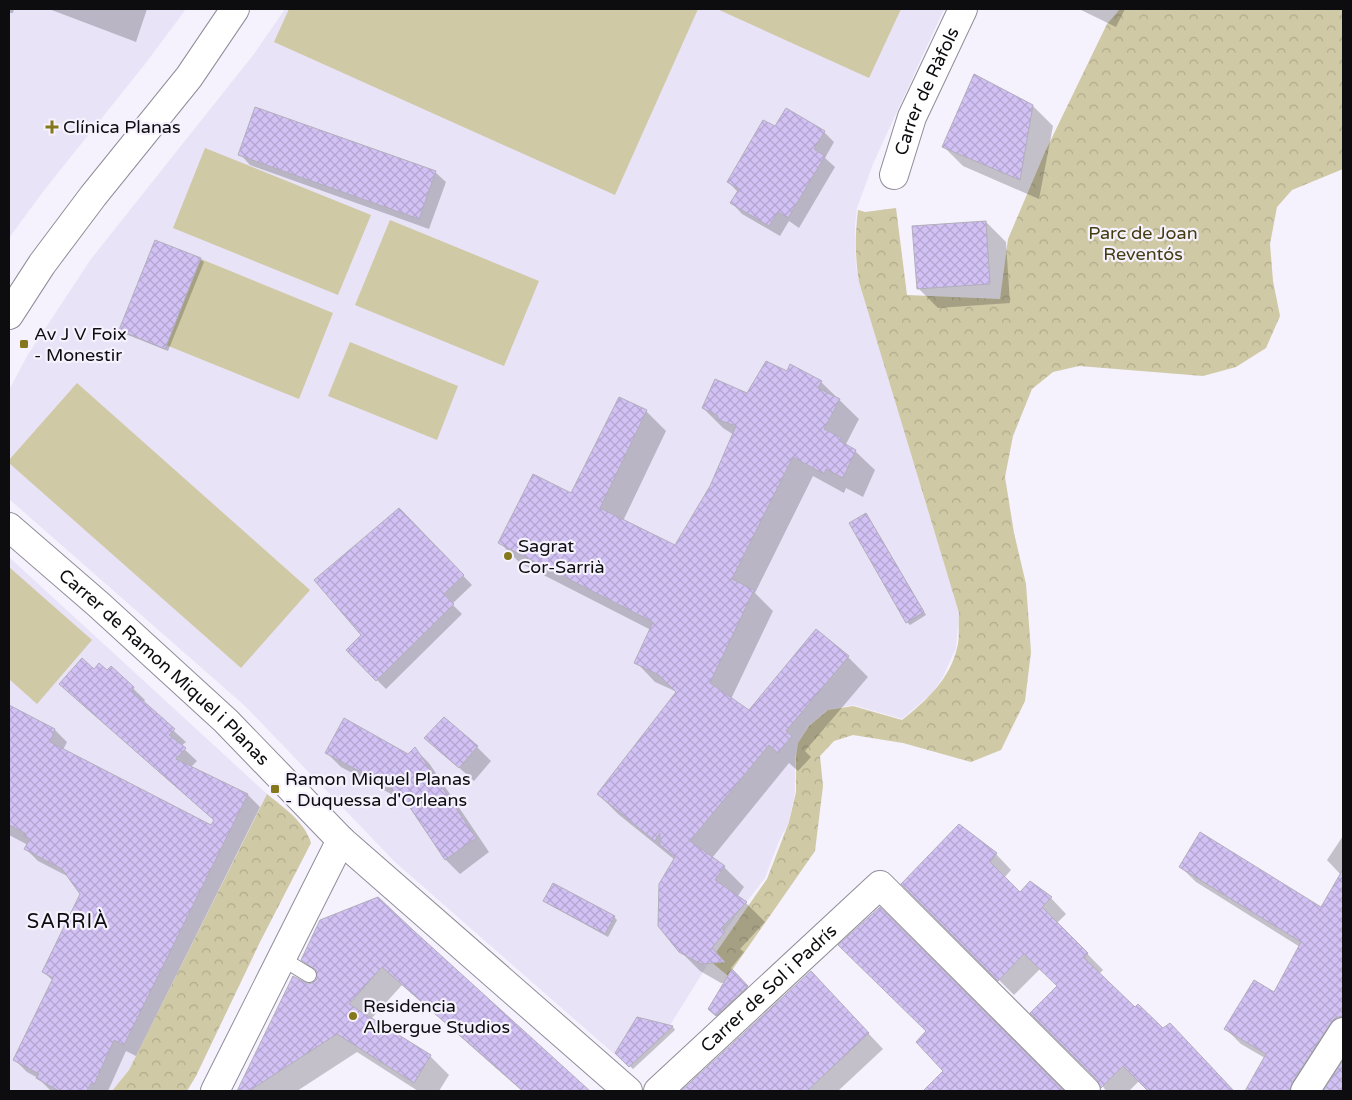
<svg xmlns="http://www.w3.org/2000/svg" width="1352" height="1100" viewBox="0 0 1352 1100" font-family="'Varela Round',sans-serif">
	<defs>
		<pattern id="park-crowns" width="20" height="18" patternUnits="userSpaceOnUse" patternTransform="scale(1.25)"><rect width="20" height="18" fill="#cfc9a5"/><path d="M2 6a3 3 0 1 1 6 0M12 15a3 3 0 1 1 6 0" fill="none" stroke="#b1ab8d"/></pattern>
		<pattern id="building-cross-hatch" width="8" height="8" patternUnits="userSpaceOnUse" patternTransform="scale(1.25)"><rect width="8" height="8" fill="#d2c1f4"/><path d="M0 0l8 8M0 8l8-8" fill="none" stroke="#b3a5d0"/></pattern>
	</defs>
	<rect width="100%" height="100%" fill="#f5f1fd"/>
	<g fill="#e9e3f7">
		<path d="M 9,9 L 186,9 L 145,64 L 45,189 L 9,238 Z"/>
		<path d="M 285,9 L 944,9 L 873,164 L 857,208 L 855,225 L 856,266 L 859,282 L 959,613 L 956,648 L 942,679 L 931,694 L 902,719 L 853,705 L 827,710 L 808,726 L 798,743 L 795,756 L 795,792 L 789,822 L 779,841 L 765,878 L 703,959 L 708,964 L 664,1035 L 629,1067 L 395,862 L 245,706 L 9,499 L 9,390 L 27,356 L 91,259 L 254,54 Z"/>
		<path d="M 9,557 L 267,794 L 129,1070 L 112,1091 L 9,1091 Z"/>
	</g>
	<g fill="url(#park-crowns)">
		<path d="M 1120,9 L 1343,9 L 1343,169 L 1292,190 L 1277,207 L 1270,244 L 1273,281 L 1280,316 L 1266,348 L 1236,367 L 1203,376 L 1079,366 L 1053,372 L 1032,389 L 1013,436 L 1005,477 L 1014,533 L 1026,584 L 1031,652 L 1025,701 L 1001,750 L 971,762 L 903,743 L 853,735 L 834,741 L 820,756 L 823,786 L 815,851 L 728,976 L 710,961 L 767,879 L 789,822 L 796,792 L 796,756 L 798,743 L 809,726 L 828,710 L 853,706 L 902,720 C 926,701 950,679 957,648 C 960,638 958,624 959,613 L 859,282 C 855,258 855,234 858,210 L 865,212 L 896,208 L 907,295 L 1000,299 L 1008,239 L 1045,152 L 1107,24 Z"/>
		<path d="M 267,794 C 283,807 305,822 311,843 L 260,942 L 196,1076 L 187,1091 L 112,1091 L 129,1070 Z"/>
	</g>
	<g fill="#cfc9a5">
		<path d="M 289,9 L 698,9 L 615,195 L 274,42 Z"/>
		<path d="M 717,9 L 901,9 L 869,78 Z"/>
		<path d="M 205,148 L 371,215 L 338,295 L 173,228 Z"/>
		<path d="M 390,220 L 539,281 L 504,366 L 355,305 Z"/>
		<path d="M 201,259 L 333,313 L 299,399 L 166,345 Z"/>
		<path d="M 350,342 L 458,386 L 437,440 L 328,396 Z"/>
		<path d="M 77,383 L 310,590 L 241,668 L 9,463 L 9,460 Z"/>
		<path d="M 9,567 L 92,640 L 37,704 L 9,679 Z"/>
	</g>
	<g fill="#0003">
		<path d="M 9,9 L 14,9 L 13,13 L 9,13 Z"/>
		<path d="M 49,9 L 147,9 L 136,42 Z"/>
		<path d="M 1079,9 L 1125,9 L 1116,27 Z"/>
		<path d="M 1033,106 L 1053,126 L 1039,199 L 963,166 L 944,147 Z"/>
		<path d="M 824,132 L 834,142 L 825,158 L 835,167 L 799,228 L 789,221 L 780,236 L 742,214 L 732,203 L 738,192 L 728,182 Z"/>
		<path d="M 240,154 L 435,172 L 446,182 L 429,229 L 250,165 Z"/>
		<path d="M 986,222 L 1006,242 L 1010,303 L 938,308 L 918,288 Z"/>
		<path d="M 200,259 L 204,262 L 168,351 L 123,333 L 120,330 Z"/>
		<path d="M 787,372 L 821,382 L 859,419 L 846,444 L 855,451 L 875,470 L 863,497 L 846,488 L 844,493 L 813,476 L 755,593 L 773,611 L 731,699 L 749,711 L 848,657 L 868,677 L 805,751 L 811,757 L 798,771 L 789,763 L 712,858 L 724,867 L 744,887 L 737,897 L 746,903 L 765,922 L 740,949 L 744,952 L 731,968 L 750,990 L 720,1019 L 710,1009 L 725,983 L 721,983 L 700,971 L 680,951 L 675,860 L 618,814 L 598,794 L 677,692 L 655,682 L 636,662 L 651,630 L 520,563 L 500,543 L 572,495 L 646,411 L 666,431 L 623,521 L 676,547 L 711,487 L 734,435 L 723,428 L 703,408 L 748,395 Z"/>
		<path d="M 399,509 L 472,585 L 452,604 L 462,614 L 386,689 L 347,650 L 363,635 Z"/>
		<path d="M 869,518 L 926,615 L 910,625 L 907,622 Z"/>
		<path d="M 111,667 L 145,700 L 143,703 L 186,742 L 181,746 L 197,761 L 191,767 L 248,795 L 260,807 L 136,1056 L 126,1051 L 108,1091 L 51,1091 L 38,1078 L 27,1072 L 15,1060 L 53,981 L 44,972 L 81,894 L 69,877 L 38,861 L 26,849 L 28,845 L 9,835 L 9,706 L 55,730 L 67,742 L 63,750 L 212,826 L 215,821 L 73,696 L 95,670 L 107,671 Z"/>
		<path d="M 426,738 L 477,747 L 491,761 L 474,781 Z"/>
		<path d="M 415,749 L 429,763 L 489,852 L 460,874 L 446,860 L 406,802 L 341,767 L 327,753 L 409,756 Z"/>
		<path d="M 1343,836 L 1343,1042 L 1311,1091 L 1246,1091 L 1265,1058 L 1241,1044 L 1226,1029 L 1274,994 L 1300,947 L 1196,882 L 1181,867 L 1322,909 L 1341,875 L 1327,860 Z"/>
		<path d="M 996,854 L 1011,870 L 1004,878 L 1020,894 L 1030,882 L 1051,898 L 1066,914 L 1057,923 L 1103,970 L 1099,974 L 1135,1008 L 1163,1030 L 1185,1040 L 1233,1091 L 1150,1091 L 1139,1081 L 1129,1091 L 1106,1091 L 1098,1079 L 1058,986 L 1040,969 L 1014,995 L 903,884 Z"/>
		<path d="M 377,898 L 588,1091 L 522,1091 L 402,985 L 371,1019 L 430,1056 L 449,1075 L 439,1091 L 418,1091 L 357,1052 L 297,1091 L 238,1091 L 294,977 L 308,985 L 314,984 L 318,980 L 318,975 L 302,960 Z"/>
		<path d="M 548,904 L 614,917 L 617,920 L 608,937 Z"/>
		<path d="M 880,908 L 1062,1091 L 924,1091 L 945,1071 Z"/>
		<path d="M 811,972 L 883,1049 L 838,1091 L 682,1091 Z"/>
		<path d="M 637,1018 L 673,1027 L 675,1030 L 633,1069 L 616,1053 Z"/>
	</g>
	<g fill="url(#building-cross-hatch)" stroke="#b2afba">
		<path d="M 974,74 L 1033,105 L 1020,180 L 942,147 Z"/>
		<path d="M 255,107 L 436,171 L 419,219 L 238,155 Z"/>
		<path d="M 786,108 L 825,131 L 814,149 L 825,156 L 788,218 L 778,212 L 769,226 L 730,203 L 739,189 L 727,182 L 763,120 L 775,126 Z"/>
		<path d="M 986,221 L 990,284 L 917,289 L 912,226 Z"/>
		<path d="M 155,240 L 201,258 L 165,349 L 119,330 Z"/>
		<path d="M 766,361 L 787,371 L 790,364 L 822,381 L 818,388 L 840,399 L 824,429 L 842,438 L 840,441 L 856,450 L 843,478 L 826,469 L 824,474 L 793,457 L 732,579 L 754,590 L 710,683 L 749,710 L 816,629 L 849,656 L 786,731 L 792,736 L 778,753 L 769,745 L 690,841 L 725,866 L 715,880 L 747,902 L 721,928 L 725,932 L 712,948 L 725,962 L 701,964 L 679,952 L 658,926 L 659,884 L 675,857 L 660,845 L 660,833 L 655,841 L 597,794 L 676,692 L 659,675 L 634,663 L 653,622 L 498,543 L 533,474 L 571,493 L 619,397 L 647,410 L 600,508 L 675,545 L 710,486 L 736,426 L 716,419 L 718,416 L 702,408 L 715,379 L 747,393 Z"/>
		<path d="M 399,508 L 464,575 L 444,594 L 454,604 L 376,681 L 346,650 L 361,635 L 314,580 Z"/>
		<path d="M 866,513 L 924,612 L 906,623 L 849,523 Z"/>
		<path d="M 82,658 L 94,669 L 99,663 L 107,670 L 111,666 L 134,687 L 132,691 L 175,729 L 169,735 L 186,748 L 176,759 L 248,794 L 124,1045 L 114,1040 L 94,1085 L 91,1083 L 87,1091 L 59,1091 L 36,1078 L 39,1074 L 13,1060 L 53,978 L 42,972 L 80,894 L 62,869 L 24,849 L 30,839 L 23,836 L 25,833 L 9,825 L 9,705 L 55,729 L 50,742 L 211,825 L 214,820 L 59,684 Z"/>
		<path d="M 444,717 L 478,746 L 459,768 L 424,738 Z"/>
		<path d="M 344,718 L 408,754 L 415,747 L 476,838 L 445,860 L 409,806 L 391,788 L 325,753 Z"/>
		<path d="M 959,824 L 997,853 L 990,862 L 1020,892 L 1030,881 L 1052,897 L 1042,907 L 1088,953 L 1084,958 L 1135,1007 L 1138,1004 L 1163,1028 L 1170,1023 L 1234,1091 L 1148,1091 L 1123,1066 L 1101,1088 L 1097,1080 L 1030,1013 L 1057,986 L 1024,954 L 998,981 L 901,884 Z"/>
		<path d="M 1200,832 L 1321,907 L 1343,869 L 1343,1016 L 1335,1018 L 1330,1024 L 1292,1083 L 1290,1091 L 1245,1091 L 1266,1054 L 1224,1029 L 1254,980 L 1274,992 L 1301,942 L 1179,867 Z"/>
		<path d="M 553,883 L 615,916 L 605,934 L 543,901 Z"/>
		<path d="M 378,897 L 414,931 L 590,1091 L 523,1091 L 382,967 L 349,1004 L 431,1055 L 414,1083 L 337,1034 L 249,1091 L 237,1091 L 293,976 L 308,984 L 314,982 L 317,979 L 316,970 L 301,960 L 320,920 Z"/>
		<path d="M 880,907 L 1064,1091 L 923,1091 L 943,1071 L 916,1042 L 926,1031 L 838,945 Z"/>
		<path d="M 732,969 L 748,986 L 716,1016 L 708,1009 Z"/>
		<path d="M 811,971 L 869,1033 L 807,1091 L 681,1091 Z"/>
		<path d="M 637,1017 L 673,1026 L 629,1067 L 615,1053 Z"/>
		<path d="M 1343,1060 L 1343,1091 L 1323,1091 Z"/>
	</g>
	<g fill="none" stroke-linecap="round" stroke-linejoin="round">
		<g stroke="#908d98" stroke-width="16">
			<path id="lane" d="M 281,958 L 309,975"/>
		</g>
		<g stroke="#908d98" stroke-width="30">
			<g id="street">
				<path id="s1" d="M 894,175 L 912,117 L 963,9"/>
				<path id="s2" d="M 9,527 L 98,604 L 226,721 L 341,840 L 628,1091"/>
				<path d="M 215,1091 L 341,840"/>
				<path id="s3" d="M 658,1091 L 880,885 L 1086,1091"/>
				<path d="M 1305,1091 L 1343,1032"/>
			</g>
		</g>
		<g stroke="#908d98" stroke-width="30">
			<path id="secondary" d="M 9,315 L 42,264 L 93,196 L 189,77 L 235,9"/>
		</g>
		<use href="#lane" stroke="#fff" stroke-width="14"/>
		<use href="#street" stroke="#fff" stroke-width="28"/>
		<use href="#secondary" stroke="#fff" stroke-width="28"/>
	</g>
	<g fill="#85771b" stroke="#f5f1fd" stroke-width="2">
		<path d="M49.5 119.5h5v5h5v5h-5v5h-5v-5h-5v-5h5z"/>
		<rect x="19" y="339" width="10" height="10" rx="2.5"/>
		<circle cx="508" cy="556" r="5"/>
		<rect x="270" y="784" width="10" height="10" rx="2.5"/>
		<circle cx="353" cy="1016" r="5"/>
	</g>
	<g text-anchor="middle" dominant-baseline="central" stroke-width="4.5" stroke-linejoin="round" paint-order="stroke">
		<g font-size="18" fill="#0d0c0f" stroke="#f5f1fd">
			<text stroke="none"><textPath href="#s1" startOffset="90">Carrer de Ràfols</textPath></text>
			<text stroke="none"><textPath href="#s2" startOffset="209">Carrer de Ramon Miquel i Planas</textPath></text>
			<text stroke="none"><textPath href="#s3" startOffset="151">Carrer de Sol i Padrís</textPath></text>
		</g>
		<g font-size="18" fill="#0d0c0f" stroke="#f5f1fd" text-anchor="start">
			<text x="63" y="127">Clínica Planas</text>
			<text x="34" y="334">Av J V Foix<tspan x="34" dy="21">- Monestir</tspan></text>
			<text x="518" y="546">Sagrat<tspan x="518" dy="21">Cor-Sarrià</tspan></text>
			<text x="285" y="779">Ramon Miquel Planas<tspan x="285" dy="21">- Duquessa d'Orleans</tspan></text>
			<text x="363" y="1006">Residencia<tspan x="363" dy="21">Albergue Studios</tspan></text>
		</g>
		<g font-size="18" fill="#433c10" stroke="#f5f1fd">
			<text x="1143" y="233">Parc de Joan<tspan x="1143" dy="21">Reventós</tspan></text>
		</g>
		<g font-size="20" letter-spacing="1" fill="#0d0c0f" stroke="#f5f1fd">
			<text x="68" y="922">SARRIÀ</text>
		</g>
	</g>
	<rect width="1352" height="1100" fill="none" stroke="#0d0c0f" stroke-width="20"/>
</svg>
